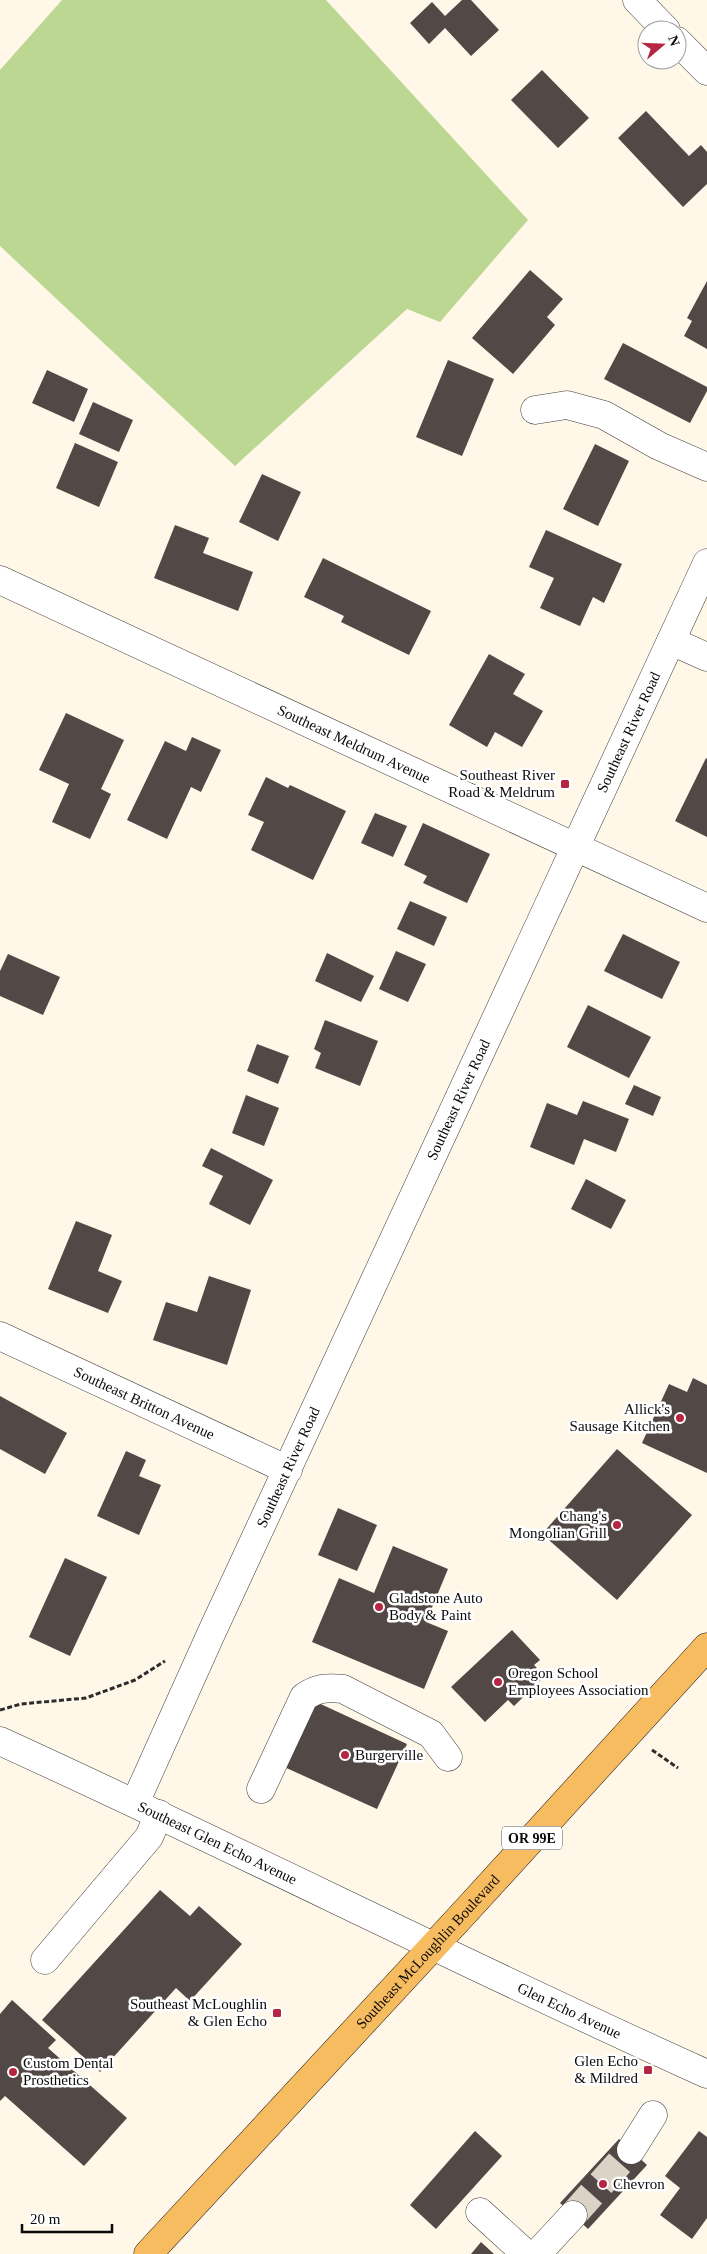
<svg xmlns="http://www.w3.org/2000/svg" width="707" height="2254" viewBox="0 0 707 2254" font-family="Georgia,serif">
	<rect width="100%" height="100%" fill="#fff7e7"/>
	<path fill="#bbd792" d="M 62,0 L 326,0 L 528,220 L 440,322 L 407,309 L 235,466 L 0,246 L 0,70 Z"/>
	<g fill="#524947">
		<path d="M 462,0 L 471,0 L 499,30 L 471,56 L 445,28 L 429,44 L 410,23 L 432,2 L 445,16 Z"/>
		<path d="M 542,70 L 589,118 L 558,148 L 511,100 Z"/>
		<path d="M 646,111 L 689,156 L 701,145 L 707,152 L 707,184 L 683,207 L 618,138 Z"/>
		<path d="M 530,270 L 563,299 L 547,317 L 555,325 L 513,374 L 472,338 Z"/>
		<path d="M 707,281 L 707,349 L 684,336 L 692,321 L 687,318 Z"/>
		<path d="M 623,343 L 707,387 L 707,391 L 690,423 L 604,379 Z"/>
		<path d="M 448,360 L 494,379 L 462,456 L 416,437 Z"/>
		<path d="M 47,370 L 88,389 L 74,422 L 32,403 Z"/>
		<path d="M 93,402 L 133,420 L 119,452 L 79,434 Z"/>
		<path d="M 75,443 L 118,462 L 99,507 L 56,488 Z"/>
		<path d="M 595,444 L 629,461 L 598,526 L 563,509 Z"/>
		<path d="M 262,474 L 301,492 L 278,541 L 239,522 Z"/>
		<path d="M 175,525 L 209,538 L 203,553 L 253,572 L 238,611 L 154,578 Z"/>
		<path d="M 546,530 L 622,564 L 604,603 L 593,597 L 580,626 L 540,608 L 554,578 L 529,567 Z"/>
		<path d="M 323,558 L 431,611 L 409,655 L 341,622 L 344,616 L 304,597 Z"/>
		<path d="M 489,654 L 525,674 L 513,694 L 543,711 L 522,747 L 495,732 L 487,747 L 449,725 Z"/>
		<path d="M 66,713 L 124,740 L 101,789 L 111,794 L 90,839 L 52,822 L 69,784 L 39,770 Z"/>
		<path d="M 192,737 L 221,750 L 201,792 L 191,787 L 167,839 L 127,820 L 165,741 L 186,751 Z"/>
		<path d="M 706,758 L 707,759 L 707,837 L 675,821 Z"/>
		<path d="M 266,777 L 288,788 L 290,785 L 346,811 L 313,880 L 251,850 L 264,822 L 248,815 Z"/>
		<path d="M 375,813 L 407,826 L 393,857 L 361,843 Z"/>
		<path d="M 423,823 L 490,854 L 467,903 L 423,883 L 427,876 L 404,865 Z"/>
		<path d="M 410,901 L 447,917 L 434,946 L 397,929 Z"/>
		<path d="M 623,934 L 680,962 L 662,999 L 604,971 Z"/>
		<path d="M 396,951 L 426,964 L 408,1002 L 379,989 Z"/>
		<path d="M 327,953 L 374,976 L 361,1002 L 315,981 Z"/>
		<path d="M 8,954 L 60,977 L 43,1015 L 0,996 L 0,971 Z"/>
		<path d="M 588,1005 L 651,1037 L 629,1078 L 567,1047 Z"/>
		<path d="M 325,1020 L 378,1041 L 360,1086 L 315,1068 L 321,1053 L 314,1049 Z"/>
		<path d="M 257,1044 L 289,1056 L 278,1084 L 247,1071 Z"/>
		<path d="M 634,1085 L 661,1097 L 653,1116 L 625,1104 Z"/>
		<path d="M 246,1095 L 279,1108 L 264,1146 L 232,1133 Z"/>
		<path d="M 583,1101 L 629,1119 L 616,1152 L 584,1139 L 574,1165 L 530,1147 L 547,1103 L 577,1115 Z"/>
		<path d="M 211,1148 L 273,1180 L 250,1225 L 209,1204 L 223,1176 L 202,1166 Z"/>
		<path d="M 586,1179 L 626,1200 L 611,1229 L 571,1209 Z"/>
		<path d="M 76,1221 L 112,1235 L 98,1271 L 122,1281 L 108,1313 L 48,1289 Z"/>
		<path d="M 209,1276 L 251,1290 L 227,1365 L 153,1340 L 166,1302 L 197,1312 Z"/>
		<path d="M 693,1378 L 707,1385 L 707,1473 L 642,1443 L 669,1384 L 687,1392 Z"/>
		<path d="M 0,1396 L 67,1433 L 45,1474 L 0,1449 Z"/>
		<path d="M 617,1449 L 692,1515 L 617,1600 L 542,1534 Z"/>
		<path d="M 126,1451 L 146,1460 L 139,1476 L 161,1485 L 139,1535 L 97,1516 Z"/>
		<path d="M 338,1508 L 377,1525 L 357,1571 L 318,1555 Z"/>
		<path d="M 393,1546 L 448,1569 L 426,1622 L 448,1631 L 424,1689 L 312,1642 L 339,1578 L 374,1593 Z"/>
		<path d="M 65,1558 L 107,1577 L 70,1656 L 29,1637 Z"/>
		<path d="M 512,1630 L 540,1660 L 534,1665 L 545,1676 L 514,1706 L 508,1700 L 485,1722 L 451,1687 Z"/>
		<path d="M 312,1700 L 407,1744 L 377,1809 L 282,1766 Z"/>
		<path d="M 160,1890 L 190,1916 L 199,1906 L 242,1944 L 190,2001 L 176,1988 L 100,2072 L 42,2020 Z"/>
		<path d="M 12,2000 L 56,2040 L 48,2048 L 127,2118 L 84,2166 L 5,2096 L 0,2101 L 0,2014 Z"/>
		<path d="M 475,2131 L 502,2156 L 436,2229 L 410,2205 Z"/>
		<path d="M 699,2131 L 707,2137 L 707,2218 L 692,2239 L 660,2215 L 680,2188 L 665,2176 Z"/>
		<path d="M 619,2139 L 647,2165 L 588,2229 L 560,2203 Z"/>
		<path d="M 481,2242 L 494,2254 L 471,2254 Z"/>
	</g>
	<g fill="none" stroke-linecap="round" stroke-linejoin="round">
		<path stroke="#dad3c6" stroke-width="28" stroke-dasharray="28 14" stroke-linecap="butt" d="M 573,2215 L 631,2150"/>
		<g stroke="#3d3d3d" stroke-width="29">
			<g id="minor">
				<path d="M 637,0 L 666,30"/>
				<path d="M 677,41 L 707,71"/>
				<path d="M 535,410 L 567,405 L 604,415 L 659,446 L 707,467"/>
				<path id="s1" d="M 0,580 L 707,908"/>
				<path d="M 671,641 L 707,657"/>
				<path id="s2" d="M 0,1336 L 288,1470"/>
				<path id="s3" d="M 0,1741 C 237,1849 469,1967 707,2074"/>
				<path d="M 261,1789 L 304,1697 C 317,1688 327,1687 343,1689 L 431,1734 L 448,1757"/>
				<path id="s4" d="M 135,1803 L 210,1636 L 707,563"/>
				<path d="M 45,1960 L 149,1837 L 159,1814"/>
				<path d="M 631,2150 L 653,2115"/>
				<path d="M 480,2212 L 525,2253 L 537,2254 L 573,2215"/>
			</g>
		</g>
		<g stroke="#1b1b1b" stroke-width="29">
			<g id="major">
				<path id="s5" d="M 148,2254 L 465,1912 L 707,1647"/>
			</g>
		</g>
		<g stroke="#2c2c2c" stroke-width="3" stroke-dasharray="5 2.5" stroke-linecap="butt">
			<path d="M 0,1710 L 21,1704 L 86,1698 L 135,1680 L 165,1661"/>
			<path d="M 652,1750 L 678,1768"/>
		</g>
		<use href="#minor" stroke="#fff" stroke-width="28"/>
		<use href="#major" stroke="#f7bc5f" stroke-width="28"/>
	</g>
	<g fill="#b62541" stroke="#fff" stroke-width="2">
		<rect x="560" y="779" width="10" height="10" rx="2.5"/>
		<circle cx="680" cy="1418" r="5"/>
		<circle cx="617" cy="1525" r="5"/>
		<circle cx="379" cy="1607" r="5"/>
		<circle cx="498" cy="1682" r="5"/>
		<circle cx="345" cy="1755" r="5"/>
		<rect x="272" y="2008" width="10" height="10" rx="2.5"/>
		<rect x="643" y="2065" width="10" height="10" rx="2.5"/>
		<circle cx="13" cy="2072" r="5"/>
		<circle cx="603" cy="2184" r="5"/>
	</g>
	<g text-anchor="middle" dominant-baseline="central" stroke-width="5" stroke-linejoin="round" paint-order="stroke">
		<rect fill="#fff" stroke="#545454" stroke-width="1" x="502" y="1826.5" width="60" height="23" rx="4"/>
		<g font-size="14" font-weight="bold" fill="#0a0a0a">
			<text x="532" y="1838">OR 99E</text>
		</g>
		<g font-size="15" fill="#0a0a0a" stroke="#fff">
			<text stroke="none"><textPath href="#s4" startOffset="1179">Southeast River Road</textPath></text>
			<text stroke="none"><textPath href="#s1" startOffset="390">Southeast Meldrum Avenue</textPath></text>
			<text stroke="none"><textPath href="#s4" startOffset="774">Southeast River Road</textPath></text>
			<text stroke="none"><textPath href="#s2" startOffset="159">Southeast Britton Avenue</textPath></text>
			<text stroke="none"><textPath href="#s4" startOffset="369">Southeast River Road</textPath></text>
			<text stroke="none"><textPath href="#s3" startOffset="240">Southeast Glen Echo Avenue</textPath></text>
			<text stroke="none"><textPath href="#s5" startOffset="412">Southeast McLoughlin Boulevard</textPath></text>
			<text stroke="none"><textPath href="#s3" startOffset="630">Glen Echo Avenue</textPath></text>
		</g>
		<g font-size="15" fill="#0a0a0a" stroke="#fff" text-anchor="end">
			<text x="555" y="775">Southeast River<tspan x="555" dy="17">Road &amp; Meldrum</tspan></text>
			<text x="670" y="1409">Allick's<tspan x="670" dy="17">Sausage Kitchen</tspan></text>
			<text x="607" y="1516">Chang's<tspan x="607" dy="17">Mongolian Grill</tspan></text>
			<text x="389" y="1598" text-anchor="start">Gladstone Auto<tspan x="389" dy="17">Body &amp; Paint</tspan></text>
			<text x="508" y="1673" text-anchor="start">Oregon School<tspan x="508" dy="17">Employees Association</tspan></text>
			<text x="355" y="1755" text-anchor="start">Burgerville</text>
			<text x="267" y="2004">Southeast McLoughlin<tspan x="267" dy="17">&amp; Glen Echo</tspan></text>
			<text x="638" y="2061">Glen Echo<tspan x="638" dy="17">&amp; Mildred</tspan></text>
			<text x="23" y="2063" text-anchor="start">Custom Dental<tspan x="23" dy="17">Prosthetics</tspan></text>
			<text x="613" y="2184" text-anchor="start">Chevron</text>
		</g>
	</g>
	<g transform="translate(662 45) rotate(71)"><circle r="24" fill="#ffffff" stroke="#9d9d9d"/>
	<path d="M0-4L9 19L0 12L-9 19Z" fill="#b62541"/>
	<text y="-8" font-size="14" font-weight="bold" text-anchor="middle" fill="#0a0a0a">N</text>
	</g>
	<path d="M22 2224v8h90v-8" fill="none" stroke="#0a0a0a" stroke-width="2.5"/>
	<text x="30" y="2224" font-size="15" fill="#0a0a0a" stroke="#ffffff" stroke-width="4" paint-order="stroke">20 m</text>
</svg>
